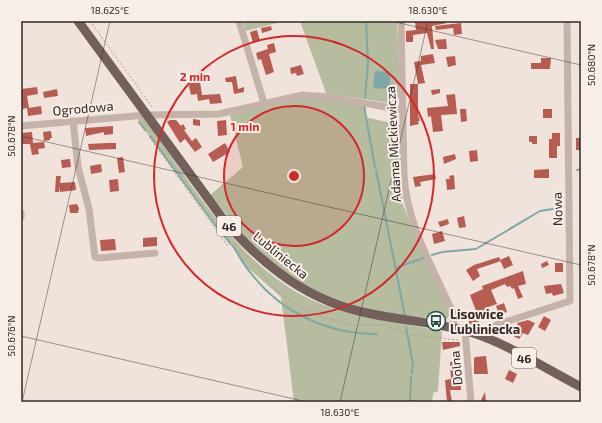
<svg xmlns="http://www.w3.org/2000/svg" width="602" height="423" viewBox="0 0 602 423" font-family="'Exo 2',sans-serif">
	<rect width="100%" height="100%" fill="#efe3dc"/>
	<g fill="#b6bc9e">
		<path d="M 243,21 L 284,21 L 246,31 Z"/>
		<path d="M 300,21 L 397,21 L 400,97 L 389,103 L 326,93 Z"/>
		<path d="M 305,96 L 366,106 L 365,117 L 400,125 L 403,205 L 450,314 L 447,319 L 435,316 L 415,319 L 336,303 L 278,269 L 247,239 L 210,195 L 243,167 L 230,115 Z"/>
		<path d="M 137,118 L 145,119 C 192,184 243,274 321,304 C 359,319 402,323 442,331 L 438,391 L 433,393 L 432,402 L 294,402 L 281,297 L 247,267 Z"/>
	</g>
	<path fill="#7ea8a5" d="M 375,71 L 389,72 L 390,84 L 389,88 L 375,89 L 373,86 Z"/>
	<g fill="none" stroke-linecap="round" stroke-linejoin="round">
		<g stroke="#7ea8a5" stroke-width="2">
			<path d="M 365,98 L 368,63 L 366,21"/>
			<path d="M 364,106 L 375,167"/>
			<path d="M 139,122 L 146,131"/>
			<path d="M 150,136 L 215,225 L 230,243"/>
			<path d="M 376,170 L 405,316"/>
			<path d="M 577,170 L 581,169"/>
			<path d="M 233,246 C 239,255 243,264 250,272 C 280,312 327,334 377,334"/>
			<path d="M 432,255 L 442,252 L 476,249 L 540,211 L 559,208"/>
			<path d="M 395,268 L 424,258"/>
			<path d="M 406,327 L 413,365 L 412,373"/>
			<path d="M 410,402 L 411,377"/>
		</g>
	</g>
	<g fill="#b85c51">
		<path d="M 430,21 L 447,21 L 447,23 L 432,26 L 434,49 L 431,49 L 427,33 L 413,35 L 413,42 L 406,42 L 406,31 L 416,30 L 415,22 Z"/>
		<path d="M 461,23 L 462,34 L 454,35 L 453,28 L 436,30 L 435,26 Z"/>
		<path d="M 271,26 L 272,30 L 262,33 L 261,28 Z"/>
		<path d="M 257,30 L 260,41 L 253,43 L 250,32 Z"/>
		<path d="M 446,39 L 447,49 L 438,49 L 435,40 Z"/>
		<path d="M 274,43 L 276,52 L 269,54 L 274,72 L 266,75 L 261,59 L 258,60 L 256,53 L 268,49 L 267,45 Z"/>
		<path d="M 433,54 L 435,63 L 421,65 L 425,83 L 418,84 L 418,115 L 420,121 L 418,121 L 419,124 L 410,126 L 410,84 L 418,84 L 414,62 L 421,61 L 421,56 Z"/>
		<path d="M 455,56 L 456,65 L 448,67 L 446,57 Z"/>
		<path d="M 541,58 L 551,58 L 550,69 L 531,69 L 531,63 L 541,63 Z"/>
		<path d="M 301,65 L 304,74 L 297,76 L 296,73 L 291,74 L 290,68 Z"/>
		<path d="M 236,76 L 238,89 L 244,87 L 244,92 L 234,94 L 232,82 L 226,82 L 225,78 Z"/>
		<path d="M 200,82 L 202,95 L 220,94 L 222,103 L 210,104 L 209,99 L 198,101 L 197,94 L 191,95 L 189,86 L 191,83 Z"/>
		<path d="M 37,87 L 38,94 L 27,96 L 29,108 L 41,106 L 42,114 L 28,116 L 27,108 L 23,109 L 21,89 Z"/>
		<path d="M 57,89 L 58,96 L 44,98 L 43,92 Z"/>
		<path d="M 440,89 L 440,93 L 432,95 L 431,90 Z"/>
		<path d="M 455,94 L 457,114 L 441,115 L 443,131 L 433,132 L 431,116 L 428,117 L 427,108 L 448,106 L 446,95 Z"/>
		<path d="M 460,109 L 466,109 L 467,121 L 461,122 Z"/>
		<rect x="543" y="109" width="9" height="9"/>
		<path d="M 193,119 L 200,120 L 200,126 L 193,125 Z"/>
		<path d="M 170,120 L 176,120 L 181,126 L 183,124 L 186,129 L 184,130 L 192,141 L 196,138 L 202,147 L 195,152 L 185,139 L 180,143 L 167,122 Z"/>
		<path d="M 226,120 L 227,135 L 218,136 L 217,121 Z"/>
		<path d="M 113,126 L 113,134 L 104,135 L 104,132 L 86,136 L 85,128 Z"/>
		<path d="M 51,131 L 52,138 L 50,138 L 50,140 L 44,141 L 43,132 Z"/>
		<path d="M 32,132 L 33,143 L 44,142 L 45,148 L 38,149 L 39,154 L 32,155 L 30,144 L 21,144 L 21,133 Z"/>
		<path d="M 552,133 L 560,133 L 560,146 L 557,146 L 557,158 L 549,158 L 549,139 L 552,139 Z"/>
		<path d="M 529,136 L 537,136 L 537,144 L 532,144 L 532,142 L 529,142 Z"/>
		<rect x="576" y="138" width="5" height="12"/>
		<path d="M 108,143 L 116,143 L 116,149 L 89,150 L 88,144 Z"/>
		<path d="M 225,143 L 230,152 L 213,162 L 208,154 Z"/>
		<path d="M 477,150 L 478,161 L 470,162 L 469,151 Z"/>
		<path d="M 455,154 L 456,159 L 444,164 L 443,157 Z"/>
		<path d="M 123,157 L 125,172 L 119,173 L 117,158 Z"/>
		<path d="M 70,159 L 71,167 L 62,168 L 61,160 Z"/>
		<path d="M 101,164 L 102,172 L 91,174 L 90,166 Z"/>
		<path d="M 549,169 L 549,178 L 534,178 L 534,170 Z"/>
		<path d="M 435,174 L 436,179 L 420,182 L 421,186 L 415,187 L 413,177 Z"/>
		<path d="M 454,175 L 455,189 L 447,190 L 446,179 L 450,179 L 449,176 Z"/>
		<path d="M 56,176 L 61,176 L 60,183 L 75,182 L 76,190 L 60,192 L 60,187 L 59,192 L 55,192 Z"/>
		<path d="M 118,179 L 119,191 L 110,192 L 109,180 Z"/>
		<path d="M 77,204 L 79,208 L 78,213 L 70,213 L 69,205 Z"/>
		<path d="M 464,216 L 466,227 L 459,228 L 457,218 Z"/>
		<path d="M 448,219 L 449,224 L 440,227 L 438,222 Z"/>
		<path d="M 442,231 L 445,241 L 434,244 L 432,234 Z"/>
		<path d="M 157,237 L 157,246 L 143,247 L 143,238 Z"/>
		<path d="M 115,239 L 116,250 L 101,251 L 100,240 Z"/>
		<path d="M 509,256 L 513,265 L 504,269 L 500,260 Z"/>
		<path d="M 499,257 L 501,261 L 477,269 L 480,276 L 473,281 L 466,270 L 474,265 Z"/>
		<path d="M 547,261 L 549,265 L 542,268 L 541,264 Z"/>
		<rect x="555" y="263" width="8" height="9"/>
		<path d="M 523,271 L 526,284 L 518,286 L 523,297 L 518,299 L 514,288 L 512,289 L 510,286 L 507,287 L 505,284 L 491,290 L 497,304 L 485,308 L 476,327 L 468,323 L 472,316 L 479,319 L 470,295 L 483,289 L 482,286 Z"/>
		<path d="M 561,284 L 564,293 L 553,296 L 552,293 L 546,294 L 544,286 Z"/>
		<path d="M 504,303 L 507,312 L 499,315 L 496,306 Z"/>
		<path d="M 544,316 L 551,320 L 545,331 L 538,327 Z"/>
		<path d="M 528,320 L 535,323 L 528,335 L 523,333 L 519,339 L 508,333 L 511,327 L 520,332 L 517,323 Z"/>
		<path d="M 442,342 L 460,342 L 460,346 L 443,350 Z"/>
		<path d="M 486,356 L 488,374 L 474,374 L 474,359 L 475,357 Z"/>
		<path d="M 459,361 L 461,390 L 450,390 L 452,402 L 447,402 L 445,380 L 451,379 L 450,362 Z"/>
		<path d="M 509,370 L 517,374 L 513,383 L 505,379 Z"/>
		<path d="M 485,392 L 486,402 L 480,402 Z"/>
	</g>
	<g fill="none" stroke-linecap="round" stroke-linejoin="round">
		<g stroke="#b19c94" stroke-width="1" stroke-dasharray="2 2" stroke-linecap="butt">
			<path d="M 90,21 L 153,108"/>
			<path d="M 139,123 L 147,133"/>
			<path d="M 150,131 L 147,134 L 227,245 L 236,244"/>
			<path d="M 241,250 L 277,291 L 294,303 L 317,315 L 352,325 L 385,325 L 411,335 L 458,340"/>
		</g>
		<g stroke="#c5b2a9" stroke-width="7">
			<path d="M 239,21 L 264,103"/>
			<path d="M 401,21 L 404,175 C 407,225 433,268 453,313 L 454,329"/>
			<path d="M 73,121 L 78,167 L 89,209 L 95,257 L 99,258 L 155,253"/>
			<path d="M 21,126 L 146,115 L 219,114 L 302,95 L 330,97 L 403,110"/>
			<path d="M 21,213 L 21,217"/>
			<path d="M 465,331 L 471,402"/>
			<path d="M 482,336 L 489,328 L 499,324 L 570,301 L 567,21"/>
		</g>
		<path stroke="#74605b" stroke-width="9" d="M 78,21 L 223,219 C 263,266 310,303 372,314 C 405,321 441,323 473,333 C 508,344 548,370 581,387"/>
	</g>
	<path fill="none" stroke="#332a28" stroke-width="1" stroke-opacity="0.45" d="M 391,21 L 581,65M 21,136 L 581,265M 21,336 L 307,402M 22,402 L 110,21M 340,402 L 428,21"/>
	<circle cx="294" cy="176" r="70" fill="#d62828" fill-opacity=".12"/>
	<g fill="none" stroke="#d62828" stroke-width="2">
		<circle cx="294" cy="176" r="70"/>
		<circle cx="294" cy="176" r="140"/>
	</g>
	<defs>
		<g id="bus-ring" transform="scale(1)"><circle r="9.5" fill="#f7eee8" stroke="#23504d" stroke-width="1.5"/><path d="M-5-6H5V4H4V6H2V4H-2V6H-4V4H-5ZM-3.5-4V0h7V-4ZM-3.5 1.2v1.5H-2V1.2ZM2 1.2v1.5H3.5V1.2Z" fill="#23504d"/></g>
	</defs>
	<g fill-rule="evenodd">
		<use href="#bus-ring" x="436" y="321"/>
	</g>
	<g text-anchor="middle" dominant-baseline="central" stroke-width="4" stroke-linejoin="round" paint-order="stroke">
		<g fill="#f7eee8" stroke="#6e6562" stroke-width="1">
			<rect x="217" y="216" width="24" height="20" rx="3"/>
			<rect x="512" y="348" width="24" height="20" rx="3"/>
		</g>
		<g font-size="12" font-weight="bold" fill="#332a28">
			<text x="229" y="226">46</text>
			<text x="524" y="358">46</text>
		</g>
		<g font-size="13" fill="#332a28" stroke="#f7eee8">
			<text transform="translate(83 108) rotate(-5)">Ogrodowa</text>
			<text transform="translate(393 144) rotate(-93)">Adama Mickiewicza</text>
			<text transform="translate(557 209) rotate(-91)">Nowa</text>
			<text transform="translate(281 255) rotate(39)">Lubliniecka</text>
			<text transform="translate(456 368) rotate(-95)">Dolna</text>
		</g>
		<g font-size="13" font-weight="bold" fill="#332a28" stroke="#f7eee8" text-anchor="start">
			<text x="450" y="314">Lisowice<tspan x="450" dy="15">Lubliniecka</tspan></text>
		</g>
	</g>
	<circle cx="294" cy="176" r="6" fill="#d62828" stroke="#f7eee8" stroke-width="2"/>
	<g font-size="12" text-anchor="middle" font-weight="bold" fill="#d62828" stroke="#f7eee8" stroke-width="4" stroke-linejoin="round" paint-order="stroke">
		<text x="195" y="81">2 min</text>
		<text x="245" y="131">1 min</text>
	</g>
	<rect width="602" height="423" fill="none" stroke="#f7eee8" stroke-width="44"/>
	<rect x="22" y="22" width="558" height="379" fill="none" stroke="#332a28" stroke-width="1.5"/>
	<g font-size="10" text-anchor="middle" fill="#332a28">
		<text x="110" y="14">18.625°E</text>
		<text x="428" y="14">18.630°E</text>
		<text transform="translate(591 65) rotate(-90)" y="4">50.680°N</text>
		<text transform="translate(11 136) rotate(-90)" y="4">50.678°N</text>
		<text transform="translate(591 265) rotate(-90)" y="4">50.678°N</text>
		<text transform="translate(11 336) rotate(-90)" y="4">50.676°N</text>
		<text x="340" y="416">18.630°E</text>
	</g>
</svg>
